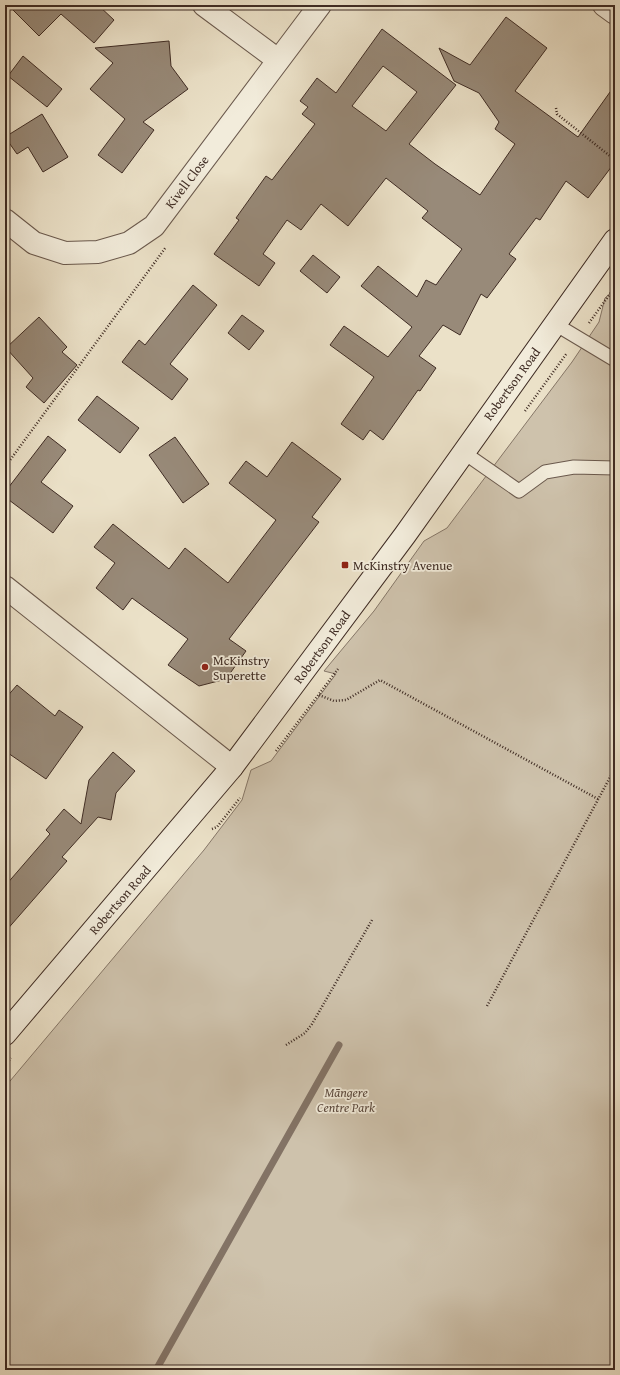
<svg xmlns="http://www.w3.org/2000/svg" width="620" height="1375" viewBox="0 0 620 1375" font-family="'Gentium Book Plus',serif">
	<rect width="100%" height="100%" fill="#ebe1c8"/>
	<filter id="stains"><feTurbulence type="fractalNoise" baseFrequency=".005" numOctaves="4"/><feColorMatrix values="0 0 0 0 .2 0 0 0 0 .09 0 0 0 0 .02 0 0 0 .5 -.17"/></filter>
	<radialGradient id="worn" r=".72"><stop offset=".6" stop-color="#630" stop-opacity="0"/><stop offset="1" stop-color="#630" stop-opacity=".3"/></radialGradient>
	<path fill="#cec2ac" stroke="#867768" d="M 615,289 L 615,1370 L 5,1370 L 5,1087 L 204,850 L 242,800 L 251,770 L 271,761 L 336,674 L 324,671 L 374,611 L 424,541 L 447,528 L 572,362 L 599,322 L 605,298 Z"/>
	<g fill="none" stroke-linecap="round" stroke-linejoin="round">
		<path stroke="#837365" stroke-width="7" d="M 156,1370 L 339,1045"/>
	</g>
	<g fill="#988a79" stroke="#3f2c24" fill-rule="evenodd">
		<path d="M 8,5 L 98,5 L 114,20 L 94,43 L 61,14 L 39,36 Z"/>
		<path d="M 506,17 L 547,48 L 515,91 L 578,137 L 615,85 L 615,162 L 588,198 L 566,181 L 540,220 L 536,218 L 509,254 L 516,259 L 487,298 L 481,294 L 460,335 L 443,325 L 419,356 L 436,368 L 420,391 L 418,390 L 383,440 L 370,430 L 363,440 L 341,424 L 374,377 L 330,345 L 344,326 L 388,357 L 412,327 L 361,286 L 378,266 L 417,297 L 426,280 L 436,285 L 462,249 L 422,218 L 428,211 L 386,178 L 348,226 L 321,204 L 301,230 L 287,220 L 263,254 L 275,263 L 259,286 L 214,254 L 239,220 L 236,218 L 266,176 L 272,180 L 315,124 L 302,114 L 308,107 L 300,101 L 317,78 L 336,93 L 382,29 L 456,85 L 409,144 L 435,164 L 480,195 L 515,144 L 495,129 L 499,122 L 479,93 L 454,81 L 439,48 L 470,65 ZM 383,66 L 417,92 L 386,131 L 352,106 Z"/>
		<path d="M 169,41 L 171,66 L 188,89 L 143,122 L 154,130 L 122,173 L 98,155 L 125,119 L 90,89 L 113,63 L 95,48 Z"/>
		<path d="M 23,56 L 62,89 L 47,107 L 8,76 Z"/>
		<path d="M 42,114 L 68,157 L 43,172 L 28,147 L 17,154 L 5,137 Z"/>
		<path d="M 313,255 L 340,277 L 327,293 L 300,271 Z"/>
		<path d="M 193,285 L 217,305 L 170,364 L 188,379 L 172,400 L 122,362 L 139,340 L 145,345 Z"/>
		<path d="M 242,315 L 264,331 L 249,350 L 228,333 Z"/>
		<path d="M 39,317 L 67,347 L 62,352 L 77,365 L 44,403 L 26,387 L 33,378 L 6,348 Z"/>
		<path d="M 97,396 L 139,428 L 120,453 L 78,420 Z"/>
		<path d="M 48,436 L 66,450 L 41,482 L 73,506 L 53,533 L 5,497 L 5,492 Z"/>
		<path d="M 175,437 L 209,484 L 183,503 L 149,455 Z"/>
		<path d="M 292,442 L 341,479 L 312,517 L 319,522 L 229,639 L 246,651 L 226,679 L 199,686 L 168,665 L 188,639 L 132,598 L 123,610 L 96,588 L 115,563 L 94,547 L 113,524 L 169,569 L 185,548 L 228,583 L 276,520 L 229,483 L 246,461 L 267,477 Z"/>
		<path d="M 17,685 L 55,716 L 59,710 L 83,727 L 46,779 L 5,751 L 5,699 Z"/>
		<path d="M 113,752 L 135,771 L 116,793 L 111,820 L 98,817 L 62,857 L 67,861 L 5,932 L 5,886 L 50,834 L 46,830 L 64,809 L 81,824 L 89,780 Z"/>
	</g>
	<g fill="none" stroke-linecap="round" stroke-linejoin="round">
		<g stroke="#6a594d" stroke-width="15">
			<g id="service">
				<path d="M 555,324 L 615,360"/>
				<path d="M 463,452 L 519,491 L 545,472 L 574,467 L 615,468"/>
			</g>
		</g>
		<g stroke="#6a594d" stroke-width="24">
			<g id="minor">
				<path d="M 204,5 L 278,60"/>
				<path d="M 604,5 L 615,13"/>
				<path d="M 5,220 L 34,243 L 65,253 L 98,252 L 129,243 L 154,226 L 320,5"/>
			</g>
		</g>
		<g stroke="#6a594d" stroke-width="24">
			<path id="tertiary" d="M 5,587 L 232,767"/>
		</g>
		<g stroke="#3f2c24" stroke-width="24">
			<path id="secondary" d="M 5,1034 L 232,767 L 405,535 L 615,240"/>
		</g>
		<g stroke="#3f2c24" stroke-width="2.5" stroke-dasharray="1 2" stroke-linecap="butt">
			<path d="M 556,108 L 557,114 L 615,160"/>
			<path d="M 589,323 L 615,287"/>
			<path d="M 525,411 L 567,353"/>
			<path d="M 5,467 L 166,247"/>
			<path d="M 319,695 L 334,701 L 346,700 L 380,680 L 598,799"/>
			<path d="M 276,751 L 338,669"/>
			<path d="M 212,829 L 217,827 L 240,798"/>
			<path d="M 487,1006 L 615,768"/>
			<path d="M 286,1045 L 305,1033 L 312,1024 L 372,920"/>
			<path d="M 5,1065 L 11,1058"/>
		</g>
		<use href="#service" stroke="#f2ecdb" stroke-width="13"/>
		<use href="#minor" stroke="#f2ecdb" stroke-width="22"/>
		<use href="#tertiary" stroke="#f2ecdb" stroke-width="22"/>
		<use href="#secondary" stroke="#f2ecdb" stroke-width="22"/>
	</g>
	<g fill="#8f2418" stroke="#f2ecdb" stroke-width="1.5">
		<rect x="341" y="561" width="8" height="8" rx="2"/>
		<circle cx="205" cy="667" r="4"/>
	</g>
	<g text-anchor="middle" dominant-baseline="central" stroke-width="3.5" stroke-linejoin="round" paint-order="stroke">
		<g font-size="13" fill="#3f2c24" stroke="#f2ecdb">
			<text transform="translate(187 182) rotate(-53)">Kivell Close</text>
			<text transform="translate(512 384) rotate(-54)">Robertson Road</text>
			<text transform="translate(322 647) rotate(-54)">Robertson Road</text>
			<text transform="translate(120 900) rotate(-49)">Robertson Road</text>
		</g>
		<g font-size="13" fill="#3f2c24" stroke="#f2ecdb" text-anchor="start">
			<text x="353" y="565">McKinstry Avenue</text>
			<text x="213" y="660">McKinstry<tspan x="213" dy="15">Superette</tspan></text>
		</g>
		<g font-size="13" font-style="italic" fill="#5c4a3f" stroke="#f2ecdb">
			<text x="346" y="1092">Māngere<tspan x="346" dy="15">Centre Park</tspan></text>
		</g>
	</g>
	<rect width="620" height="1375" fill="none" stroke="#ebe1c8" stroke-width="20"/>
	<rect x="6" y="6" width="608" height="1363" fill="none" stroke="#3f2c24" stroke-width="2"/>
	<rect x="10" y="10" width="600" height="1355" fill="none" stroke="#3f2c24"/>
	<rect width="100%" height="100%" filter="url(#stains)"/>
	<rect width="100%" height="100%" fill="url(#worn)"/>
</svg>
